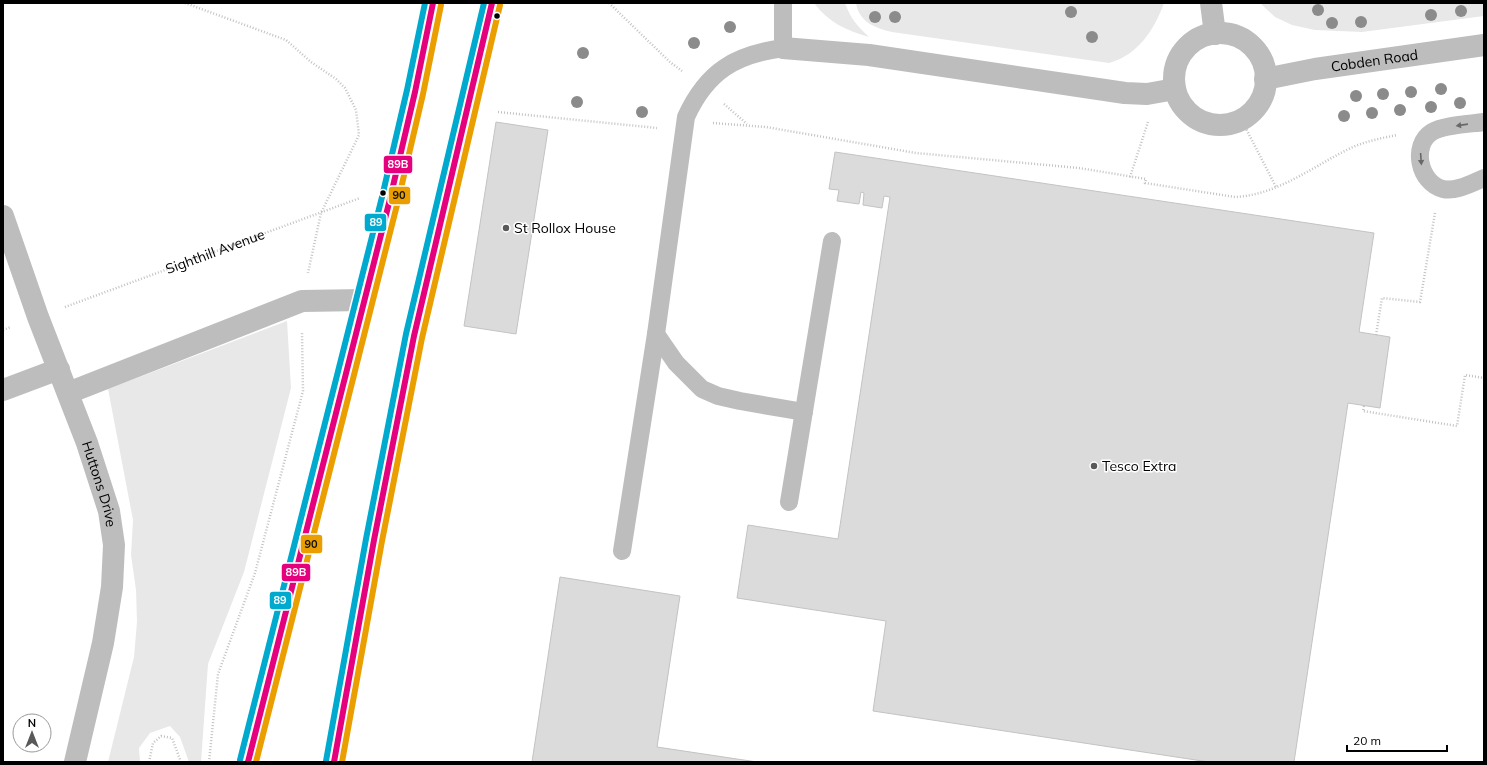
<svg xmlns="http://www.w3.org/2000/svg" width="1487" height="765" viewBox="0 0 1487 765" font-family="Mulish,sans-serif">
	<rect width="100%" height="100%" fill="#fff"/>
	<g fill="#e8e8e8">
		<path d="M 814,3 L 845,3 C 850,18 858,27 869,37 C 847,31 828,22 814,3 Z"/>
		<path d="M 856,3 L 1164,3 C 1154,30 1138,55 1109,63 L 892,32 C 875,28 859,22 856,3 Z"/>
		<path d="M 1260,3 L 1484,3 L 1484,16 L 1362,32 L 1315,30 L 1292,25 L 1275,17 Z"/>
		<path d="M 287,321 L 291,388 L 244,572 L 208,664 L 201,762 L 189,762 L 180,737 L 170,726 L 150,733 L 139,748 L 140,762 L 108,762 L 134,657 L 137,622 L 136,590 L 131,555 L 133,520 L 108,389 Z"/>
	</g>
	<g fill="#dbdbdb" stroke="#c3c3c3">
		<path d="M 496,122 L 548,130 L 516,334 L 464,326 Z"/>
		<path d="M 835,152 L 1374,233 L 1359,332 L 1390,337 L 1380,408 L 1348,403 L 1294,762 L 1209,762 L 873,711 L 886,621 L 737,598 L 748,525 L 838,539 L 890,197 L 884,196 L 882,208 L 863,205 L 864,193 L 861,192 L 859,204 L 837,201 L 839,190 L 829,189 Z"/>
		<path d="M 560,577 L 680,596 L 657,747 L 757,762 L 532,762 Z"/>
	</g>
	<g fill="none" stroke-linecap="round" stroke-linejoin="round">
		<g stroke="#dbdbdb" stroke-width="24">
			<g id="primary">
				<path d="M 248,762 L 390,199 L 415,92 L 433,3"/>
				<path d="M 334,762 L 374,540 L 414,336 L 492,3"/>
			</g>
		</g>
		<g stroke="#c2c2c2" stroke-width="2.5" stroke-dasharray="1 2" stroke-linecap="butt">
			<path d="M 185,3 L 286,40 L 311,62 L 336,79 L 345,88 L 356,110 L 359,135 L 321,213 L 308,273"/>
			<path d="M 609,3 L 670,62 L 682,71"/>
			<path d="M 724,104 L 747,124"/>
			<path d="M 498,112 L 657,128"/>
			<path d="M 1241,119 L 1276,187"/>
			<path d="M 713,123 L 766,127 L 916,153 L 1079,168 L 1146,179 L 1145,183 L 1235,197 C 1279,195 1314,165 1353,147 C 1367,141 1382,138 1397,135"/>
			<path d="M 1130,177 L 1148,122"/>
			<path id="s1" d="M 65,307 L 360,198"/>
			<path d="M 3,330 L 11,327"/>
			<path d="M 1376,335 L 1382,298 L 1420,302 L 1435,213"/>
			<path d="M 1364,406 L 1363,411 L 1457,426 L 1465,375 L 1484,378"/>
			<path d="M 149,762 L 153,743 L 161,736 L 172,738 L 181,762"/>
			<path d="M 209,762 L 218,674 L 255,573 L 303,391 L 302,332"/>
		</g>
		<g stroke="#bdbdbd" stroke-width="18">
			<path d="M 1484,122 C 1471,124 1443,125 1432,132 C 1411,145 1419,183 1443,189 C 1456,192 1472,183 1484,178"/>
			<path d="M 656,334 L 676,363 L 702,389 L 718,396 L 740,401 L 804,412"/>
			<path d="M 789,502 L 832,241"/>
			<path d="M 622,551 L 656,334 L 686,117 C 707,71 735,55 783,48 L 783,3"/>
		</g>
		<path stroke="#bdbdbd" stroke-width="22" d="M 68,393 L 302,301 L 364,300"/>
		<g stroke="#bdbdbd" stroke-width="22">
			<path d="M 1211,3 L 1215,34"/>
			<circle cx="1220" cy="79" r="46"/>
			<path d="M 783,48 L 869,55 L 1125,93 L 1147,94 L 1175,89"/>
			<path id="s2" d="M 1265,79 L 1315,69 L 1484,45"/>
			<path id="s3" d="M 3,216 L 38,317 L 87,443 L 109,511 L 114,545 L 112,587 L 103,643 L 75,762"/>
		</g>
		<path stroke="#bdbdbd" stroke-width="22" d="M 3,390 L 59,369"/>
		<use href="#primary" stroke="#bdbdbd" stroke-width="22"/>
		<g stroke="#fff" stroke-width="9">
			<g id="bus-1">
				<path d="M 248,762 L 390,199 L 415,92 L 433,3"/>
				<path d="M 334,762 L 374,540 L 414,336 L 492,3"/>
			</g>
		</g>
		<g stroke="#fff" stroke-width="9">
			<g id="bus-2">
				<path d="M 256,762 L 398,201 L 423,94 L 441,5"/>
				<path d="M 342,762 L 382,541 L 422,338 L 500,5"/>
			</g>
		</g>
		<g stroke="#fff" stroke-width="9">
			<g id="bus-3">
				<path d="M 240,760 L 382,197 L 407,90 L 425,3"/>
				<path d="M 326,761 L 366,539 L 406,334 L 484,3"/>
			</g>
		</g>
		<use href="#bus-1" stroke="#e5007d" stroke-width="6"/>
		<use href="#bus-2" stroke="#eb9e00" stroke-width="6"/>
		<use href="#bus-3" stroke="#00a9ce" stroke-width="6"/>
	</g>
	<g fill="#8b8b8b">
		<circle cx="1318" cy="10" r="6"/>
		<circle cx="1461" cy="11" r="6"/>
		<circle cx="1071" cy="12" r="6"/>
		<circle cx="1431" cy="15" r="6"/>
		<circle cx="875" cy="17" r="6"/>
		<circle cx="895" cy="17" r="6"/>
		<circle cx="1361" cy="22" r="6"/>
		<circle cx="1332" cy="23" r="6"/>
		<circle cx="730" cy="27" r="6"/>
		<circle cx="1092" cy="37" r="6"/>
		<circle cx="694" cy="43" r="6"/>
		<circle cx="583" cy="53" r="6"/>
		<circle cx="1441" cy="89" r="6"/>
		<circle cx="1411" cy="92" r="6"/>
		<circle cx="1383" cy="94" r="6"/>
		<circle cx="1356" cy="96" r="6"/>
		<circle cx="577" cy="102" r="6"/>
		<circle cx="1460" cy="103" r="6"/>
		<circle cx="1431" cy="107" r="6"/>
		<circle cx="1400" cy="110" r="6"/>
		<circle cx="642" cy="112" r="6"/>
		<circle cx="1372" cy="113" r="6"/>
		<circle cx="1344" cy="116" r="6"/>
	</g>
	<defs><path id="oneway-solid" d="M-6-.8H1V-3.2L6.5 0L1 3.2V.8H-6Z"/></defs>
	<g fill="#686868">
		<use href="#oneway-solid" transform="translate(1462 125) rotate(172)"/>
		<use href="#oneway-solid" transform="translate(1421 159) rotate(86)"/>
	</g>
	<g fill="#000" stroke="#fff" stroke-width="1.5">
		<circle cx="497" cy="16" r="3.5"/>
		<circle cx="383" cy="193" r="3.5"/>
	</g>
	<g fill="#595959" stroke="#fff" stroke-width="1.5">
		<circle cx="506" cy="228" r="4"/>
		<circle cx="1094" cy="466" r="4"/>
	</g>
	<g text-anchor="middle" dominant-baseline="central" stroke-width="3" stroke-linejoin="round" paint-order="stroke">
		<g font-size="14" fill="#000" stroke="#fff">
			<text stroke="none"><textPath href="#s2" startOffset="111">Cobden Road</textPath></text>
			<text stroke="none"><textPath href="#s1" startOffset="160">Sighthill Avenue</textPath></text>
			<text stroke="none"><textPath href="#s3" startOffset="285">Huttons Drive</textPath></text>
		</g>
		<g font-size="14" fill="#000" stroke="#fff" text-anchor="start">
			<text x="514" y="228">St Rollox House</text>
			<text x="1102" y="466">Tesco Extra</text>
		</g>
	</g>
	<g stroke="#fff" stroke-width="1.5">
		<rect x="383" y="155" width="30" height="19" rx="4" fill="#e5007d"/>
		<rect x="388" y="186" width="23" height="19" rx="4" fill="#eb9e00"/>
		<rect x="364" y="213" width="23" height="19" rx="4" fill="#00a9ce"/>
		<rect x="300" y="534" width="23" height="20" rx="4" fill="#eb9e00"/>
		<rect x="281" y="563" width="30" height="19" rx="4" fill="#e5007d"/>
		<rect x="269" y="591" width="23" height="19" rx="4" fill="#00a9ce"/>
	</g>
	<g font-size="11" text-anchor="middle" font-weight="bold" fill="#fff">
		<text x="398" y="168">89B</text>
		<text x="376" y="226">89</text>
		<text x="296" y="576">89B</text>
		<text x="280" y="604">89</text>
	</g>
	<g font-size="11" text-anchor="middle" font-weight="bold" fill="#111">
		<text x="399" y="199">90</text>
		<text x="311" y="548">90</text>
	</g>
	<rect width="1487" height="765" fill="none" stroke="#000000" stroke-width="8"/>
	<g transform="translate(32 733)"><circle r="19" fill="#ffffff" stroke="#999999"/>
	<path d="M0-3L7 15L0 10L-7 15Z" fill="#595959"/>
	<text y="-6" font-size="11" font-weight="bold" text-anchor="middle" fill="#000000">N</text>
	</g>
	<path d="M1347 745v6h100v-6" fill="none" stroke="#000000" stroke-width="2"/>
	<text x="1353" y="745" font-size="12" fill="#000000" stroke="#ffffff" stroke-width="3" paint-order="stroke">20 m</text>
</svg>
